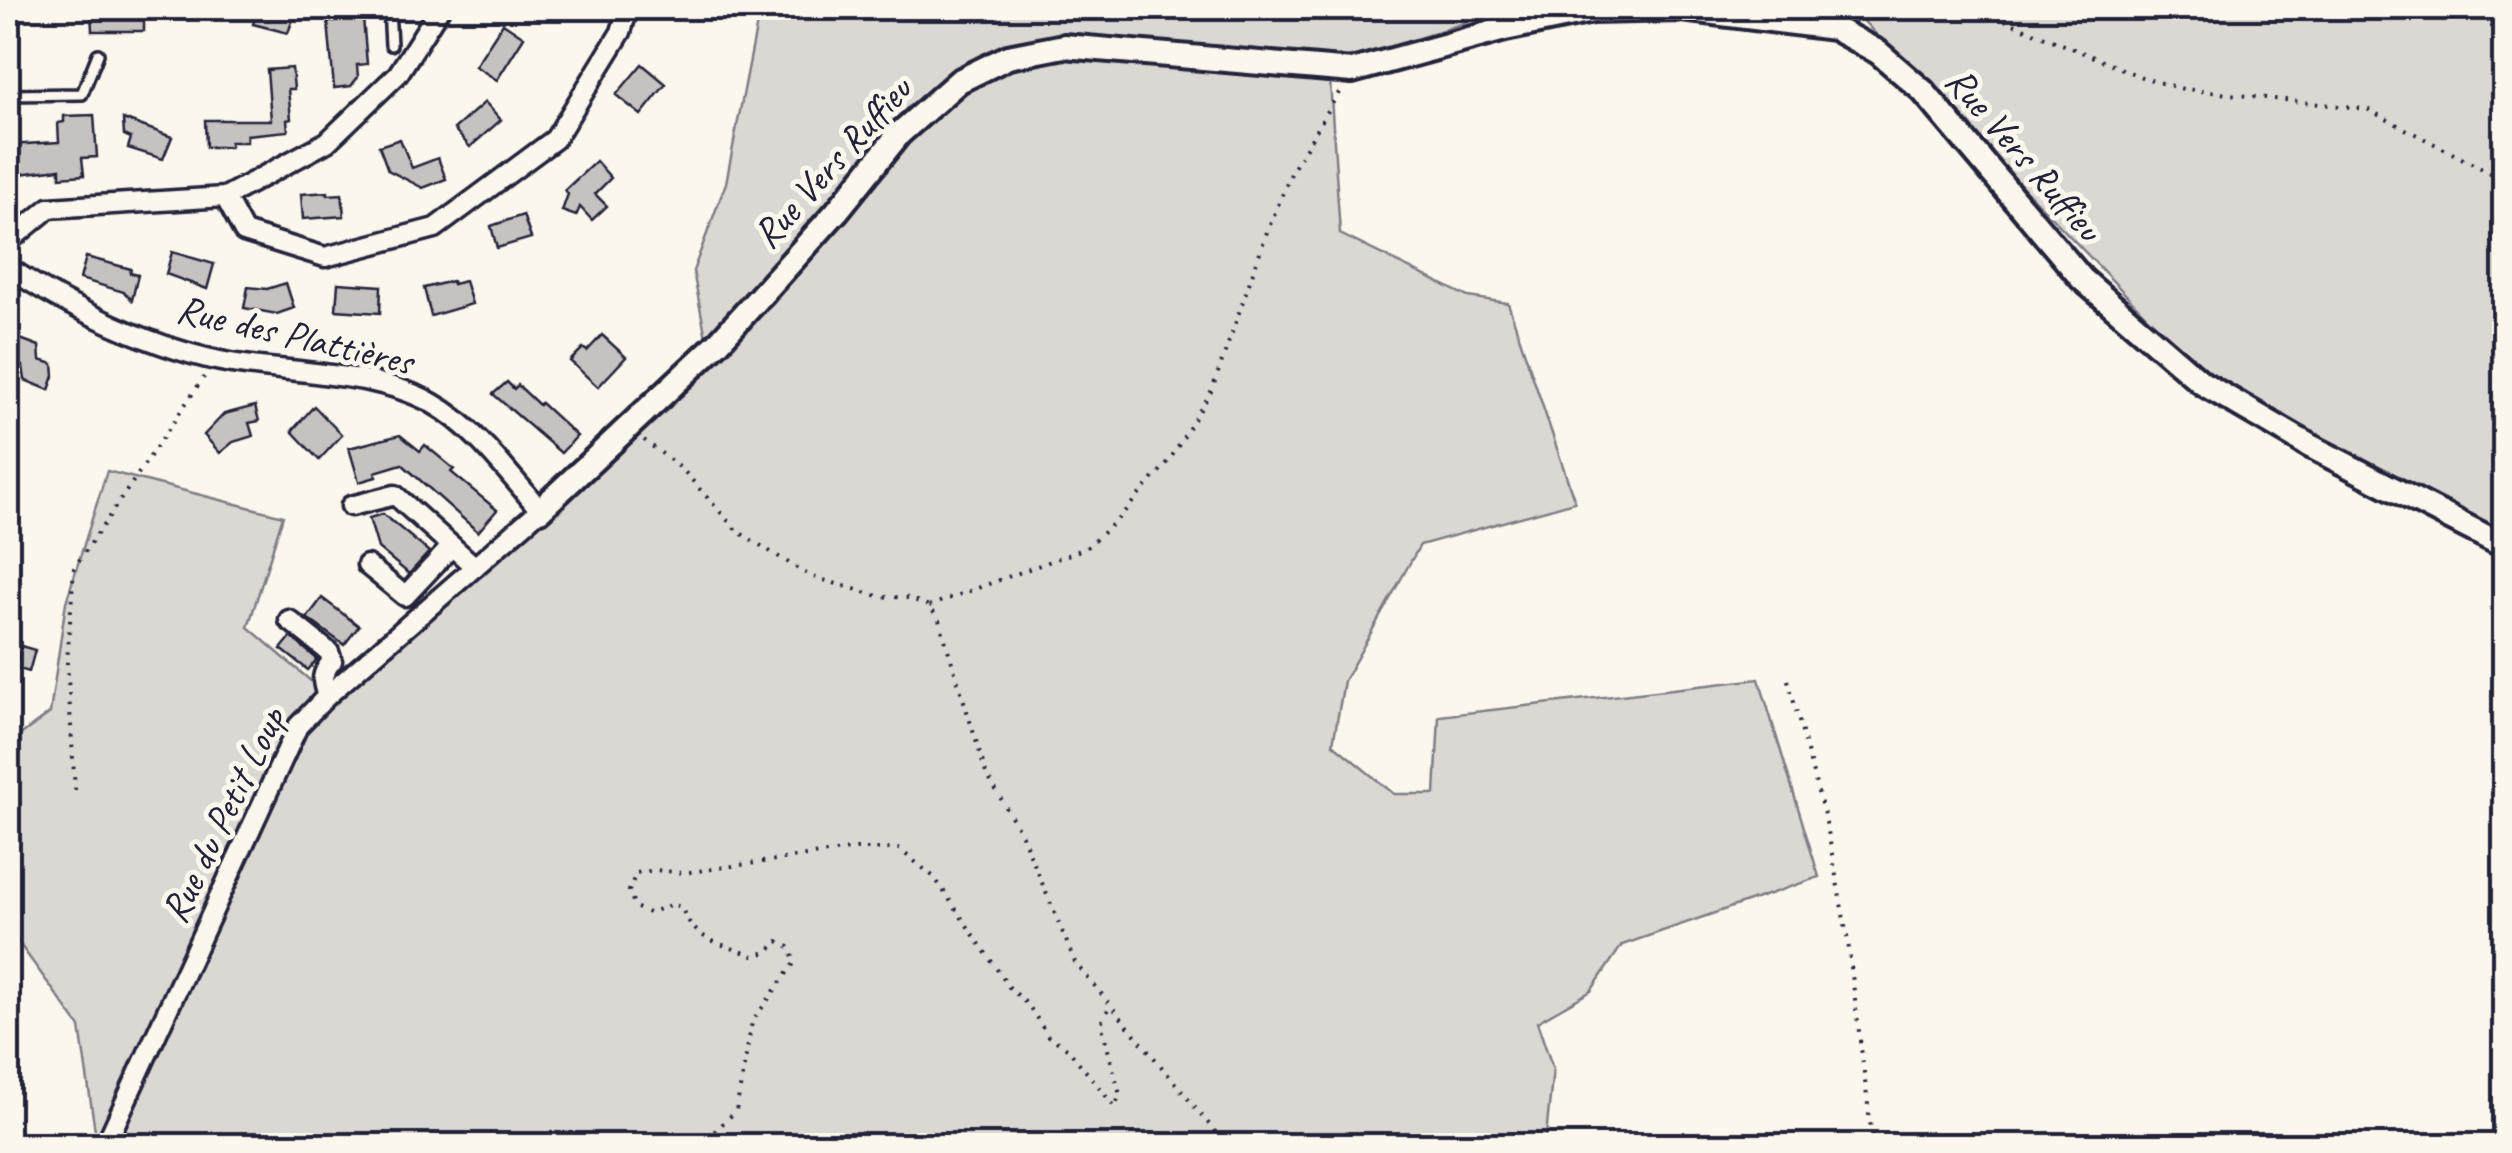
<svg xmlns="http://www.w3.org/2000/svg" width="2512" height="1153" viewBox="0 0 2512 1153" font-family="Caveat,sans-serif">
	<rect width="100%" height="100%" fill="#fbf7ec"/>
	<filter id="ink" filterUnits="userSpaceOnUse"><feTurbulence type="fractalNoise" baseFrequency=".01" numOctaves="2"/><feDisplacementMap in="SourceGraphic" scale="20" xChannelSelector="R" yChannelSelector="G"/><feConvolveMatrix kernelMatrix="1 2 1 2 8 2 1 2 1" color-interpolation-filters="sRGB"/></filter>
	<g filter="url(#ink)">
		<g fill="#dbd8d3" stroke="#7e7d87" stroke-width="2.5">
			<path d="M 760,8 L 1509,8 L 1350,61 L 1170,64 L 1330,81 L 1340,234 L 1468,297 L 1508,303 L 1575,502 L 1420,545 L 1344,681 L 1333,744 L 1394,794 L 1435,794 L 1439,716 L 1759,679 L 1819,877 L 1622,945 L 1591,991 L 1537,1022 L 1553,1069 L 1545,1145 L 97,1145 L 80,1027 L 8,928 L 8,744 L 50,713 L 66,602 L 107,471 L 283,516 L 248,627 L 320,689 L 322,702 L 709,353 L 693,271 L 726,183 Z"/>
			<path d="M 1851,8 L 2504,8 L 2504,532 L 2250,400 L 2179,350 Z"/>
		</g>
		<g fill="#c6c2c0" stroke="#22223b" stroke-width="2.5">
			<path d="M 258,8 L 277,8 L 295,13 L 288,33 L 253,24 Z"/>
			<path d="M 340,8 L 358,8 L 355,19 L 363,18 L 367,64 L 357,65 L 358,77 L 351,86 L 334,88 L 328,22 L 341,20 Z"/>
			<path d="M 91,9 L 144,9 L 144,31 L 92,31 Z"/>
			<path d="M 503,23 L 524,37 L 497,80 L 475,66 Z"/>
			<path d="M 642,64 L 666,84 L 641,115 L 616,95 Z"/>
			<path d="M 292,68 L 294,89 L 288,89 L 291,119 L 287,120 L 288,131 L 247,135 L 247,142 L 230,142 L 230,147 L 206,147 L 205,120 L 271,120 L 267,70 Z"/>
			<path d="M 485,102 L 501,120 L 470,147 L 454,129 Z"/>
			<path d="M 94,115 L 97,157 L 82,158 L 84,175 L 60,177 L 60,169 L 19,174 L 18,160 L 8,160 L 8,145 L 59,142 L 58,123 L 64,122 L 64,116 Z"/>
			<path d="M 123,119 L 172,137 L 163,159 L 128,148 L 131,138 L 124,135 Z"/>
			<path d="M 400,139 L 412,168 L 438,158 L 446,179 L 423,188 L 388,170 L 379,146 Z"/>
			<path d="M 596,161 L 611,178 L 595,194 L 607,206 L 592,220 L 580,207 L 576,216 L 562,211 L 568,194 L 565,190 Z"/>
			<path d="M 328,192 L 328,195 L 342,194 L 344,216 L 303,219 L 301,194 Z"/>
			<path d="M 523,215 L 531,238 L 497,248 L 491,226 Z"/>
			<path d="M 172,252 L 214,264 L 207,289 L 166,274 Z"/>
			<path d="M 86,257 L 131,269 L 130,273 L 138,275 L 132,300 L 124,292 L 80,279 Z"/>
			<path d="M 452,281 L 453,284 L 465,281 L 472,304 L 431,316 L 424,288 Z"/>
			<path d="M 286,283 L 294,308 L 277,314 L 244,308 L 248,287 L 267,289 Z"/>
			<path d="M 338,283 L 381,286 L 380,313 L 336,310 Z"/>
			<path d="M 602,335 L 626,357 L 598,387 L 570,361 L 583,348 L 587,351 Z"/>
			<path d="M 15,337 L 39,346 L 40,360 L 53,364 L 54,376 L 49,390 L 25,380 L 23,366 L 8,361 Z"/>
			<path d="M 507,382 L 514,389 L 518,385 L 539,405 L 541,403 L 577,436 L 561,453 L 493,394 Z"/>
			<path d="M 255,406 L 259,421 L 249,423 L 253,436 L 233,442 L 220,453 L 204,435 L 224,414 Z"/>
			<path d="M 314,406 L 342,435 L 319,460 L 292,431 Z"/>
			<path d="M 400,435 L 420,451 L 425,445 L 454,469 L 451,472 L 497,510 L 478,532 L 402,464 L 375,472 L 376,477 L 359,482 L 349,448 Z"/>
			<path d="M 383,514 L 429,552 L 409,574 L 378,548 L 369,518 Z"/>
			<path d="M 322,598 L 359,626 L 344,645 L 307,618 Z"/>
			<path d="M 291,637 L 317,659 L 308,670 L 281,649 Z"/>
			<path d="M 21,646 L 35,650 L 29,672 L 16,668 Z"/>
		</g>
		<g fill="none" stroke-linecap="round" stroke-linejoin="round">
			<g stroke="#22223b" stroke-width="16">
				<g id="service">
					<path d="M 389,8 L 391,45"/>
					<path d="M 8,95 L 82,94 L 98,54"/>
				</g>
			</g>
			<g stroke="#22223b" stroke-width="25">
				<g id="minor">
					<path d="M 225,197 L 244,232 L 325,257 L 435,228 L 555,139 L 621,32 L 628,8"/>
					<path d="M 8,242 L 49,208 L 225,197 L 327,142 L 398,74 L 440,8"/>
					<path d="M 8,267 C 67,308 160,351 231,363 C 292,373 377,372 432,403 C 475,427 508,473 540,510 L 327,696 L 298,726 L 105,1146"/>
					<path d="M 351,506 L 395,495 L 475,567"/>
					<path d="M 367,565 L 405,596 L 452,546"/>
					<path d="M 289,620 L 329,652 L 332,661 C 321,674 321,680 327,696"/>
				</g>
			</g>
			<g stroke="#22223b" stroke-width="30">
				<path id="tertiary" d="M 540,510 L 719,342 L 837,211 L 899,134 L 959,81 L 1008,57 L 1064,46 L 1352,71 L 1505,29 L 1592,11 L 1682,9 L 1834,28 L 1878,52 L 1923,91 L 2082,279 L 2202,383 L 2310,446 L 2504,546"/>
			</g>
			<g stroke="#22223b" stroke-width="4" stroke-dasharray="2.5 8" stroke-linecap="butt">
				<path d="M 1975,8 L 2144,78 L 2183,89 L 2367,109 L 2504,180"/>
				<path d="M 1856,17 L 1880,8"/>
				<path d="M 644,440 L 682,469 L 737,531 L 810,576 L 878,596 L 909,598 L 929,606 L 939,620 L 986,773 L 1022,835 L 1075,962 L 1227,1146"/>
				<path d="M 929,606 L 1086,548 L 1116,521 L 1169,461 L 1212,390 L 1267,232 L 1292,171 L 1341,89"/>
				<path d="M 1788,680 L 1827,826 L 1848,942 L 1873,1146"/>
				<path d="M 75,790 L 67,662 L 74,568 L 204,377"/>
				<path d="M 699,1146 L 736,1111 L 752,1022 L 795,962 L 789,947 L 778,941 L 767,952 L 753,956 C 721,942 695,943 682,908 L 673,904 L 649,913 L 635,907 L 629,891 L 636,873 L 656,870 L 683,873 L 856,849 L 899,849 L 934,877 L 1009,987 L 1029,1006 L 1048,1036 L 1067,1048 L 1115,1107 L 1120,1095 L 1101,1023 L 1111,1004"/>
			</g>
			<use href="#service" stroke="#fbf7ec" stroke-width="9"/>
			<use href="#minor" stroke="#fbf7ec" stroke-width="18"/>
			<use href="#tertiary" stroke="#fbf7ec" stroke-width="22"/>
		</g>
	</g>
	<g text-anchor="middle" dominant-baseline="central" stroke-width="10" stroke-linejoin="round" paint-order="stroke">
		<g font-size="40" fill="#22223b" stroke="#fbf7ec">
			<text transform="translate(2024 154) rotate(49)">Rue Vers Ruffieu</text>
			<text transform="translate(832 162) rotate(-48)">Rue Vers Ruffieu</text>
			<text transform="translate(295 335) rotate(13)">Rue des Plattières</text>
			<text transform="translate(223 815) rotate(-64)">Rue du Petit Loup</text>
		</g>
	</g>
	<rect width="2512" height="1153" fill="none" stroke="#fbf7ec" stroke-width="40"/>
	<rect x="20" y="20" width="2472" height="1113" fill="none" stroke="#22223b" stroke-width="4" filter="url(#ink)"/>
</svg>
